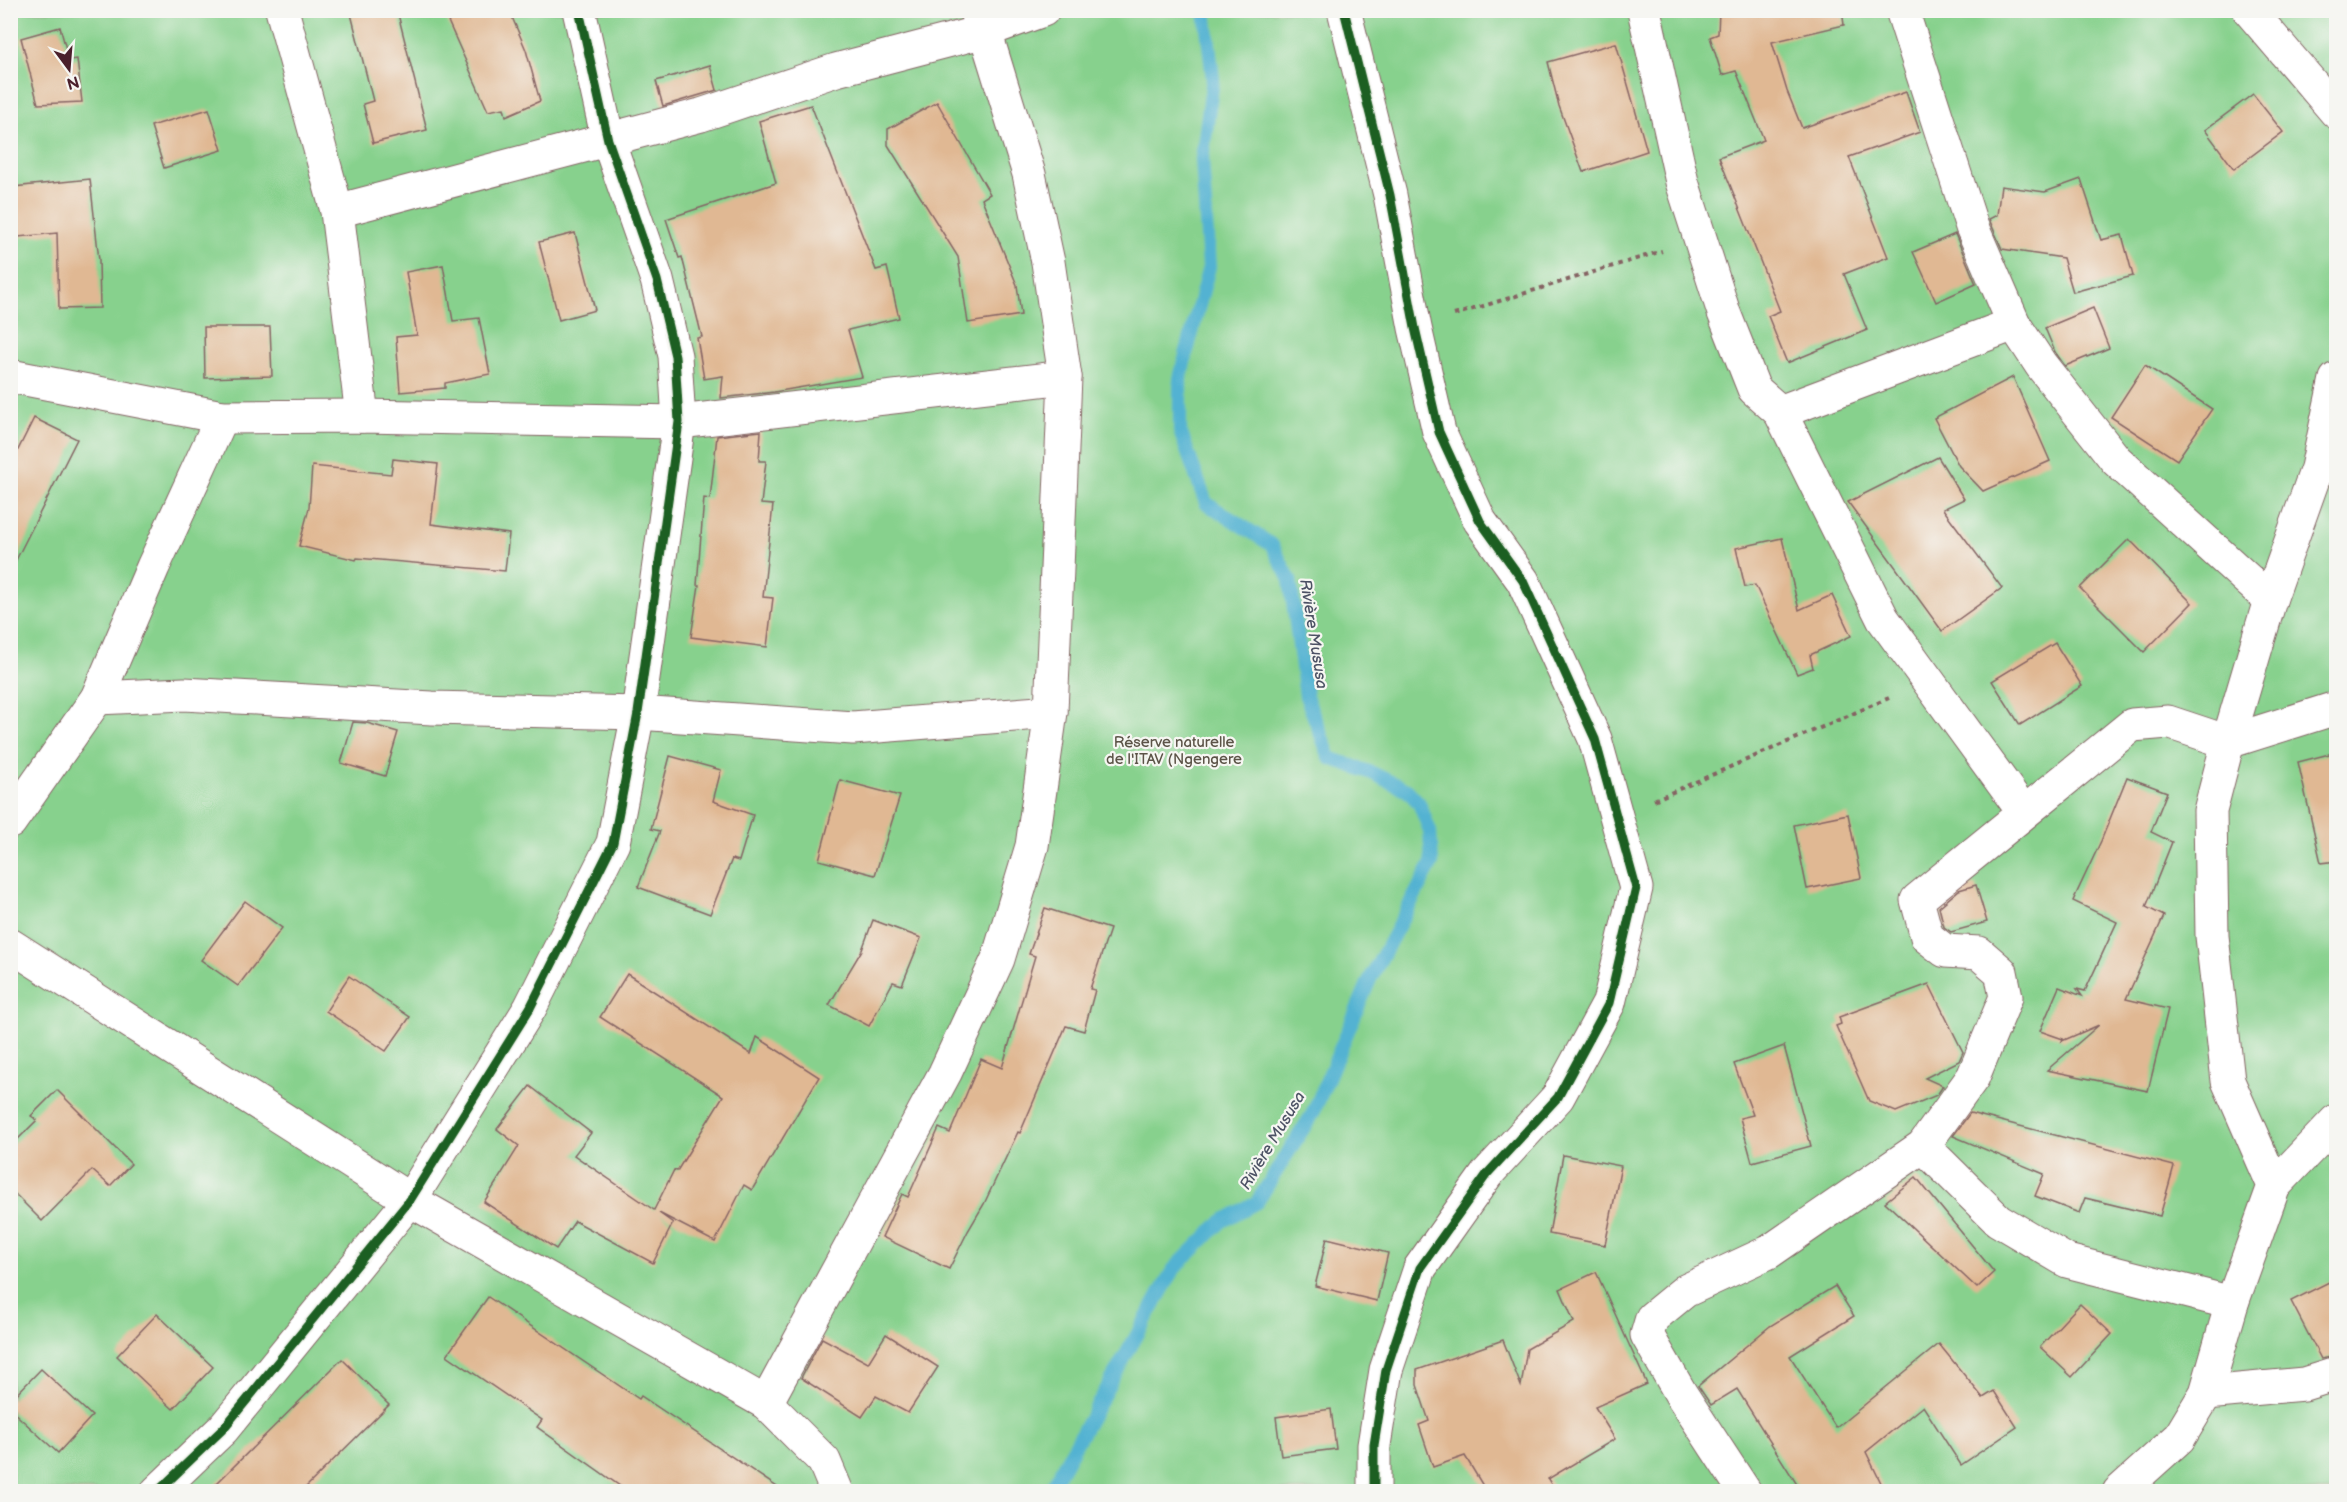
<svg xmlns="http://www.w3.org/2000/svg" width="2347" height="1502" viewBox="0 0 2347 1502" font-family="'Balsamiq Sans',sans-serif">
	<rect width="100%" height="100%" fill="#f6f6f2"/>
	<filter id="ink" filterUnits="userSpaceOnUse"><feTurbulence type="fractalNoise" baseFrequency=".0167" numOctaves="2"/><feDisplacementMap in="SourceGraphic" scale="12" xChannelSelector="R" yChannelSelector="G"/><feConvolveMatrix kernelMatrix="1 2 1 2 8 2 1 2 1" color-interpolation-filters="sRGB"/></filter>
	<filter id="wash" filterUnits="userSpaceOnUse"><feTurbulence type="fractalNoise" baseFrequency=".008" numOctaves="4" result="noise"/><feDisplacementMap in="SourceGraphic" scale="24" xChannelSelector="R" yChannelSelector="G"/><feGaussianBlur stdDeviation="1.35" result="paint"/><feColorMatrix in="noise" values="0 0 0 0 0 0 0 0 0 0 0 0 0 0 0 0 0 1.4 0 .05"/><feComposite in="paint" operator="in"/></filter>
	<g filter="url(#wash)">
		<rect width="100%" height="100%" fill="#f3e4ce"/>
		<rect fill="#87d18d" stroke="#68785c" stroke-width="1.5" x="11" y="11" width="2325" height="1480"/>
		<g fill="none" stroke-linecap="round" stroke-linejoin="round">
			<path stroke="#53b2d2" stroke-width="14" d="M 1049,1492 L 1174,1269 L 1221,1222 L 1257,1202 L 1313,1113 L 1370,979 L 1432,863 L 1430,831 L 1419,803 L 1407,790 L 1372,773 L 1330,758 L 1306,696 L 1290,580 L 1272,545 L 1206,503 L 1180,431 L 1180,378 L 1209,267 L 1202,159 L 1213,79 L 1205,10"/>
		</g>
		<g id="blocks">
			<g fill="#e0b893">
				<path d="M 350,10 L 397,10 L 427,130 L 373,143 L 363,104 L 373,101 Z"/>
				<path d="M 443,10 L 509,10 L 526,50 L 540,101 L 506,116 L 504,108 L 488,111 Z"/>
				<path d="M 1719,10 L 1842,10 L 1844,25 L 1772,42 L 1787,91 L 1802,128 L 1906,92 L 1920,132 L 1849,157 L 1888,257 L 1844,274 L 1867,330 L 1787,363 L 1768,316 L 1780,311 L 1719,157 L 1764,140 L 1736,71 L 1722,75 L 1710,37 L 1718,34 Z"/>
				<path d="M 60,27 L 69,60 L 77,59 L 82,102 L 38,104 L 21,38 Z"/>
				<path d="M 1616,43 L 1647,151 L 1583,172 L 1559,106 L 1548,62 Z"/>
				<path d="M 710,65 L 717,90 L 663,106 L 656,81 Z"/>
				<path d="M 2253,94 L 2283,132 L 2234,169 L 2205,130 Z"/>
				<path d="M 937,102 L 990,194 L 982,199 L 1017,285 L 1021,315 L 968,323 L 958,257 L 888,145 L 888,129 Z"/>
				<path d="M 811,105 L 876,270 L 887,267 L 899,318 L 848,330 L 862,377 L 774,392 L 721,398 L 723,376 L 704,379 L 697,338 L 702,337 L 682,257 L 679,258 L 666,219 L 776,183 L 759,121 Z"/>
				<path d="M 209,109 L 222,150 L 164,168 L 151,126 Z"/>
				<path d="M 90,179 L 99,260 L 100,308 L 59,309 L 57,233 L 18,237 L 13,187 Z"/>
				<path d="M 2081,179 L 2101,240 L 2122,235 L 2133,276 L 2073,292 L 2063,258 L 2002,249 L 1989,219 L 1997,215 L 2001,186 L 2045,192 Z"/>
				<path d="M 575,233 L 595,310 L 559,320 L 539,242 Z"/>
				<path d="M 1955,234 L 1976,284 L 1936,302 L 1913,252 Z"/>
				<path d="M 443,265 L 453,321 L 479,318 L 490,374 L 445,383 L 445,388 L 400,392 L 396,337 L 417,335 L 406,272 Z"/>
				<path d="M 2093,308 L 2109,348 L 2065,366 L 2055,352 L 2045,328 Z"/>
				<path d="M 204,327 L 270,327 L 272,376 L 205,378 Z"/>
				<path d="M 2145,365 L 2212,409 L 2177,460 L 2111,417 Z"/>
				<path d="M 2013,377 L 2050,461 L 1983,491 L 1959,466 L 1934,418 Z"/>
				<path d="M 34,418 L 77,439 L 10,572 L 10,466 Z"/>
				<path d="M 761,431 L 759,461 L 766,461 L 761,504 L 773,505 L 763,597 L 773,598 L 767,647 L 691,637 L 699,585 L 697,585 L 704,498 L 710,499 L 717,436 Z"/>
				<path d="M 1938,457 L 1964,499 L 1943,509 L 2002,588 L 1942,631 L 1848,502 Z"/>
				<path d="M 393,459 L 438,464 L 431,524 L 509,534 L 505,571 L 357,558 L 356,560 L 299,546 L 309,508 L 312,466 L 391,474 Z"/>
				<path d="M 1782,538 L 1799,610 L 1832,595 L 1851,636 L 1810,655 L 1813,668 L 1797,674 L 1755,585 L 1745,587 L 1736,548 Z"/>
				<path d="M 2129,539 L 2192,603 L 2144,652 L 2080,588 Z"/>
				<path d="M 2055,643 L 2082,686 L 2020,725 L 1992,681 Z"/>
				<path d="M 353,722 L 367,723 L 398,732 L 385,776 L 341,763 Z"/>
				<path d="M 2337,752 L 2337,861 L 2321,863 L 2298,762 Z"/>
				<path d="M 670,756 L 721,770 L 713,801 L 753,815 L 739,861 L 732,859 L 710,914 L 638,887 L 660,831 L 651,829 Z"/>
				<path d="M 2127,777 L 2167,792 L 2151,832 L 2172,842 L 2146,907 L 2164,916 L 2126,999 L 2168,1009 L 2148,1091 L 2047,1070 L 2099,1025 L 2062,1041 L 2063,1039 L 2040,1031 L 2059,987 L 2082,996 L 2077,989 L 2085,991 L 2117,922 L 2073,901 L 2101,841 Z"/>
				<path d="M 840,780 L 900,796 L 875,875 L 819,860 Z"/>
				<path d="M 1848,814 L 1861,878 L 1807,889 L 1794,825 Z"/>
				<path d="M 1976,885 L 1987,922 L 1951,932 L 1944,927 L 1939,907 L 1959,890 Z"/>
				<path d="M 245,901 L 282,928 L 238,986 L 201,960 Z"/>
				<path d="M 1045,908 L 1110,929 L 1090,989 L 1095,990 L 1084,1031 L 1066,1026 L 1020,1133 L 1018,1132 L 984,1204 L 968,1231 L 949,1269 L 882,1237 L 902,1194 L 908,1197 L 939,1128 L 950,1133 L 981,1059 L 1002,1068 L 1035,956 L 1029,954 Z"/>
				<path d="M 873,920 L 921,938 L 902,985 L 893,982 L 869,1026 L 829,1005 L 862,950 Z"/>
				<path d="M 627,974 L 751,1054 L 757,1037 L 819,1077 L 752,1190 L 744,1185 L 715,1242 L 659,1213 L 673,1223 L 653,1263 L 575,1221 L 556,1249 L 484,1202 L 519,1146 L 497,1129 L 530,1086 L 591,1133 L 574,1155 L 654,1210 L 674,1170 L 677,1171 L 723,1096 L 600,1017 Z"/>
				<path d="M 349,976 L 410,1017 L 386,1051 L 326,1011 Z"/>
				<path d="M 1929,984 L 1963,1052 L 1959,1061 L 1925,1078 L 1943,1086 L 1937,1095 L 1896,1112 L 1869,1101 L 1836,1026 L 1841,1024 L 1839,1017 Z"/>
				<path d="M 1784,1046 L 1811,1146 L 1752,1162 L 1740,1118 L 1753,1115 L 1734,1064 Z"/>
				<path d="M 57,1090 L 131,1164 L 110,1186 L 92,1170 L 42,1221 L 10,1189 L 10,1147 L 37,1120 L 31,1116 Z"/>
				<path d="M 1970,1113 L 2174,1166 L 2160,1216 L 2085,1198 L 2079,1213 L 2035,1196 L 2044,1174 L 1953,1136 Z"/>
				<path d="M 1563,1155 L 1621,1166 L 1605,1245 L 1549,1234 Z"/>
				<path d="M 1916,1177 L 1994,1272 L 1977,1288 L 1885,1202 Z"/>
				<path d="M 1327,1238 L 1388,1253 L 1377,1301 L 1315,1286 Z"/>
				<path d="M 1596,1272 L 1647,1384 L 1595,1407 L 1615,1439 L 1548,1479 L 1555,1491 L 1486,1491 L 1465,1456 L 1433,1467 L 1419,1425 L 1429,1421 L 1417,1385 L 1417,1370 L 1503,1340 L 1521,1386 L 1527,1349 L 1574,1322 L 1560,1289 Z"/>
				<path d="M 2337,1278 L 2337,1356 L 2321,1359 L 2291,1301 Z"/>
				<path d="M 1835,1286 L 1854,1316 L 1790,1356 L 1836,1428 L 1939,1344 L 1983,1398 L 1994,1391 L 2017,1427 L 1961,1465 L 1923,1406 L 1866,1452 L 1885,1491 L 1801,1491 L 1737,1389 L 1711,1405 L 1698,1386 L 1770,1326 Z"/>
				<path d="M 488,1297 L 639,1399 L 641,1396 L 783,1491 L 627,1491 L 537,1427 L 542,1420 L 447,1355 Z"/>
				<path d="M 2080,1304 L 2112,1334 L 2072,1377 L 2040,1347 Z"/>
				<path d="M 157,1314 L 213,1367 L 173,1409 L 117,1356 Z"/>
				<path d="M 886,1334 L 938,1367 L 908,1413 L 876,1396 L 862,1417 L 801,1378 L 822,1338 L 868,1363 Z"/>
				<path d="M 342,1359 L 389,1405 L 302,1491 L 209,1491 Z"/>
				<path d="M 41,1369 L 92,1416 L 58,1453 L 10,1409 L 10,1401 Z"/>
				<path d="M 1331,1409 L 1336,1449 L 1281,1456 L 1276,1417 Z"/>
			</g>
		</g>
	</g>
	<g filter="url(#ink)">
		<use href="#blocks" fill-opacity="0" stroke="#856464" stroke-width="1.5"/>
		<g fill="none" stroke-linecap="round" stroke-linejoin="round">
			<g stroke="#856464" stroke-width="35">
				<g id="minor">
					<path d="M 282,10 L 337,211 L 362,416"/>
					<path d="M 1344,10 L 1390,195 L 1415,328 L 1439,432 L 1480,521 L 1523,581 L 1595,739 L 1636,888 L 1609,1003 L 1558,1097 L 1487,1174 L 1420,1268 L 1386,1370 L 1374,1445 L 1374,1492"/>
					<path d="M 1644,10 L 1682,182 L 1724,313 L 1754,389 L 1780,412 L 2014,324"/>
					<path d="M 1902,10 L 1972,227 L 2014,324 L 2041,365 L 2116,460 L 2270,600"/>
					<path d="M 2249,10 L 2336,112"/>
					<path d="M 337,211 L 701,115 L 836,70 L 985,31 L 1043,10"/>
					<path d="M 10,376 L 222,417 L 362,416 L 679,422 L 1065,377"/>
					<path d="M 1780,412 L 1883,619 L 2023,811"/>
					<path d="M 97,698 L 184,694 L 432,708 L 638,713 L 853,728 L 1051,712"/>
					<path d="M 10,822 L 97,698 L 153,567 L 222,417"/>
					<path d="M 10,945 L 410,1200 L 766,1403 L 824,1461 L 837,1492"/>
					<path d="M 1923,1146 L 1998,1220 L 2067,1261 L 2232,1303"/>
					<path d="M 2274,1186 L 2336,1121"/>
					<path d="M 2206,1393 L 2304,1384 L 2336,1374"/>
					<path d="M 766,1403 L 945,1073 L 998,959 L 1032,846 L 1051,712 L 1065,377 L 1048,262 L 1029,174 L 985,31 L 975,10"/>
					<path d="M 157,1492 L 223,1429 L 410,1200 L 530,1008 L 613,843 L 638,713 L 679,422 L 675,356 L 657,280 L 608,140 L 579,10"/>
					<path d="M 1745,1492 L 1681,1394 L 1647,1335 L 1652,1318 L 1685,1291 L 1769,1252 L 1923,1146 L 1973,1077 L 2006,997 L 2001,972 L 1979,953 L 1945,951 L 1927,937 L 1917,900 L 2132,725 L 2168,722 L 2228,742 L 2336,708"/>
				</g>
			</g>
			<g stroke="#856464" stroke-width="35">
				<path id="tertiary" d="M 2119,1492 L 2179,1438 L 2206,1393 L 2232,1303 L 2274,1186 L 2228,1081 L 2212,936 L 2210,811 L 2228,742 L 2270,600 L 2317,468 L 2336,379"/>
			</g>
			<g stroke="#856464" stroke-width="4" stroke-dasharray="4.5 4.5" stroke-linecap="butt">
				<path d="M 1454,315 L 1662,251"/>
				<path d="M 1654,800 L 1889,698"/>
			</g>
			<use href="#minor" stroke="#fff" stroke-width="33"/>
			<use href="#tertiary" stroke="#fff" stroke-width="33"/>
			<g stroke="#f6f6f2" stroke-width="13">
				<g id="cycleway">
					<path d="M 1344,10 L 1390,195 L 1415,328 L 1439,432 L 1480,521 L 1523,581 L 1595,739 L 1636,888 L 1609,1003 L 1558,1097 L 1487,1174 L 1420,1268 L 1386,1370 L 1374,1445 L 1374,1492"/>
					<path d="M 157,1492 L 223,1429 L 410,1200 L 530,1008 L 613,843 L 638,713 L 679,422 L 675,356 L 657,280 L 608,140 L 579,10"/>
				</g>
			</g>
			<use href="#cycleway" stroke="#1b5e20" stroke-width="9"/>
		</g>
	</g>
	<g text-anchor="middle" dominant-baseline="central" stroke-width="4.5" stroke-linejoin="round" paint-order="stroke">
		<g font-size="15" fill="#5c5448" stroke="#f6f6f2">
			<text x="1174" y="742">Réserve naturelle<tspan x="1174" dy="17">de l'ITAV (Ngengere</tspan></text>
		</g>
		<g font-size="16" font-style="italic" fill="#4d5265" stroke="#f6f6f2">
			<text transform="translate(1313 634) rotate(81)">Rivière Mususa</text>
			<text transform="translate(1273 1141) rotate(-59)">Rivière Mususa</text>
		</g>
	</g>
	<rect width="2347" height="1502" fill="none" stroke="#f6f6f2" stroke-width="36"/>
	<g transform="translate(69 69) rotate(164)" stroke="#f6f6f2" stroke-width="4.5" paint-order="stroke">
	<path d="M0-4.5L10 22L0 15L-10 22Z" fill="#4a1f2b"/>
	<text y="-9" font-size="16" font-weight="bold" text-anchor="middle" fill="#4a1f2b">N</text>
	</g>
</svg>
